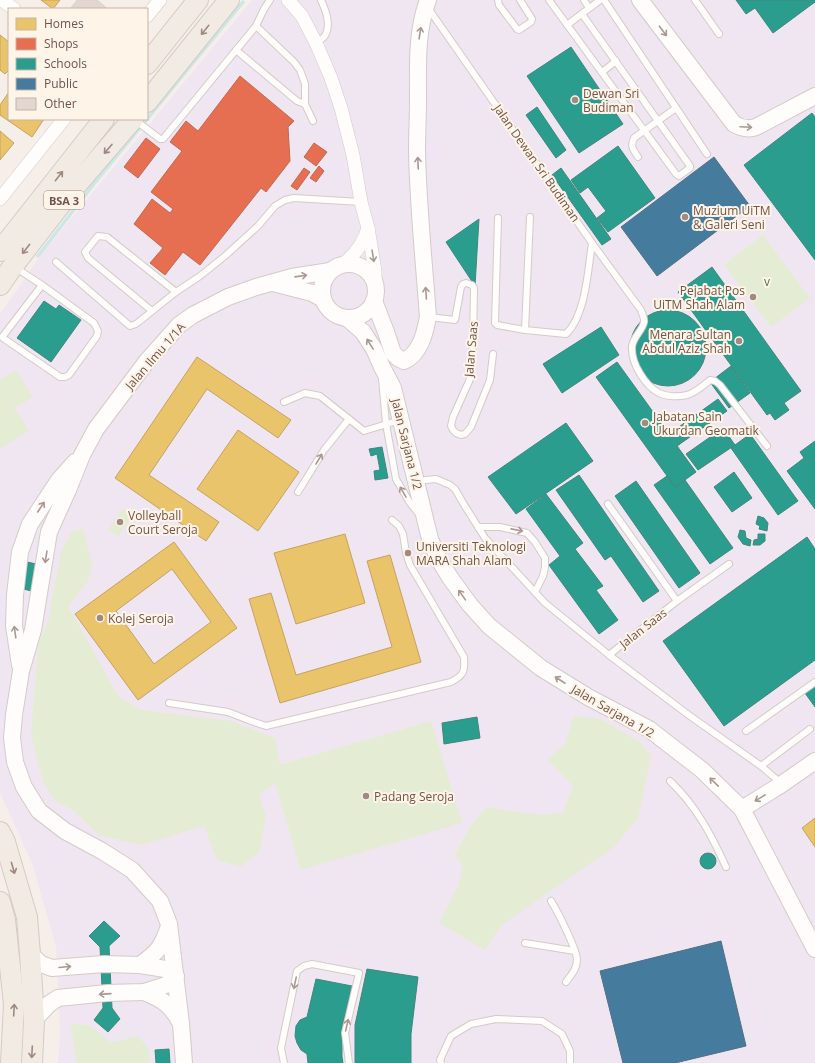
<svg xmlns="http://www.w3.org/2000/svg" width="815" height="1063" viewBox="0 0 815 1063" font-family="'Open Sans',sans-serif">
	<rect width="100%" height="100%" fill="#f6efe9"/>
	<path fill="#f0e6f1" d="M 252,0 L 815,0 L 815,1063 L 58,1063 L 60,1033 L 56,947 L 32,863 L 0,793 L 0,314 L 41,255 Z"/>
	<g fill="#e4ecd4">
		<path d="M 763,235 L 810,298 L 771,327 L 724,265 Z"/>
		<path d="M 16,370 L 33,397 L 15,408 L 29,431 L 0,449 L 0,380 Z"/>
		<path d="M 123,508 L 133,515 L 118,537 L 108,530 Z"/>
		<path d="M 83,529 L 92,563 L 88,581 L 68,606 L 118,696 L 141,710 L 231,721 L 275,738 L 280,765 L 431,721 L 462,823 L 301,870 L 275,783 L 259,795 L 266,816 L 259,853 L 240,867 L 217,860 L 204,826 L 141,845 L 99,835 L 73,810 L 55,801 L 43,782 L 31,735 L 38,645 L 48,622 L 61,551 L 72,531 Z"/>
		<path d="M 574,716 L 601,719 L 641,743 L 651,756 L 638,818 L 614,847 L 502,925 L 485,950 L 439,923 L 458,886 L 463,866 L 455,855 L 471,825 L 487,807 L 522,813 L 542,815 L 563,813 L 573,786 L 548,760 L 565,744 Z"/>
		<path d="M 71,1024 L 89,1025 L 110,1042 L 123,1040 L 138,1036 L 148,1048 L 150,1063 L 76,1063 Z"/>
	</g>
	<g fill="#e9c46a" stroke="#c6a260" fill-rule="evenodd">
		<path d="M 41,0 L 60,0 L 53,9 Z"/>
		<path d="M 0,35 L 9,42 L 9,70 L 5,74 L 0,70 Z"/>
		<path d="M 9,92 L 9,119 L 44,119 L 32,137 L 0,115 L 0,105 Z"/>
		<path d="M 0,131 L 14,143 L 0,160 Z"/>
		<path d="M 197,357 L 291,420 L 278,438 L 207,389 L 149,475 L 219,522 L 206,541 L 115,478 Z"/>
		<path d="M 238,430 L 299,472 L 258,531 L 197,489 Z"/>
		<path d="M 345,534 L 365,603 L 296,624 L 274,553 Z"/>
		<path d="M 174,542 L 237,628 L 138,700 L 75,614 ZM 172,569 L 211,622 L 154,664 L 116,611 Z"/>
		<path d="M 390,555 L 421,662 L 280,703 L 249,599 L 271,593 L 296,675 L 392,647 L 367,561 Z"/>
		<path d="M 815,818 L 815,847 L 802,828 Z"/>
	</g>
	<g fill="#e76f51" stroke="#c4674f">
		<path d="M 240,76 L 294,121 L 288,127 L 290,161 L 266,192 L 261,188 L 200,265 L 183,252 L 165,275 L 150,263 L 163,248 L 134,224 L 152,199 L 170,213 L 173,209 L 151,192 L 182,151 L 170,142 L 186,121 L 198,131 Z"/>
		<path d="M 146,138 L 160,149 L 138,178 L 124,167 Z"/>
		<path d="M 314,143 L 327,152 L 316,166 L 304,157 Z"/>
		<path d="M 319,166 L 324,171 L 316,182 L 310,178 Z"/>
		<path d="M 304,168 L 310,172 L 297,190 L 291,186 Z"/>
	</g>
	<g fill="#2a9d8f" stroke="#40877a">
		<path d="M 736,0 L 815,0 L 815,2 L 773,33 L 755,8 L 746,14 Z"/>
		<path d="M 571,47 L 623,124 L 579,153 L 527,76 Z"/>
		<path d="M 537,107 L 566,150 L 556,158 L 526,115 Z"/>
		<path d="M 812,113 L 815,117 L 815,260 L 744,165 Z"/>
		<path d="M 618,146 L 655,198 L 608,232 L 597,218 L 606,211 L 588,187 L 580,193 L 571,180 Z"/>
		<path d="M 561,168 L 611,239 L 602,245 L 552,175 Z"/>
		<path d="M 479,219 L 475,286 L 446,242 Z"/>
		<path d="M 712,267 L 801,391 L 784,403 L 789,410 L 775,420 L 770,413 L 767,415 L 678,292 Z"/>
		<path d="M 44,301 L 56,309 L 59,305 L 81,320 L 51,362 L 17,338 Z"/>
		<circle cx="668" cy="348" r="38"/>
		<path d="M 601,327 L 619,355 L 562,393 L 543,364 Z"/>
		<path d="M 617,362 L 669,434 L 718,399 L 727,411 L 677,446 L 696,472 L 675,487 L 596,377 Z"/>
		<path d="M 731,366 L 750,393 L 729,408 L 710,382 Z"/>
		<path d="M 566,423 L 593,461 L 516,514 L 488,477 Z"/>
		<path d="M 723,428 L 735,445 L 698,470 L 686,454 Z"/>
		<path d="M 750,434 L 798,501 L 778,515 L 731,448 Z"/>
		<path d="M 815,441 L 815,509 L 787,471 L 804,458 L 800,452 Z"/>
		<path d="M 382,447 L 388,478 L 375,480 L 374,471 L 380,470 L 377,454 L 371,456 L 369,449 Z"/>
		<path d="M 734,472 L 752,498 L 732,512 L 714,487 Z"/>
		<path d="M 579,475 L 659,591 L 643,602 L 611,556 L 605,560 L 556,490 Z"/>
		<path d="M 667,476 L 675,487 L 685,480 L 733,548 L 710,564 L 654,485 Z"/>
		<path d="M 636,481 L 700,573 L 679,588 L 615,496 Z"/>
		<path d="M 546,494 L 583,543 L 575,549 L 603,586 L 596,590 L 618,620 L 599,634 L 549,565 L 560,556 L 526,509 Z"/>
		<path d="M 758,516 L 764,518 L 768,523 L 767,531 L 759,529 L 760,526 L 756,524 Z"/>
		<path d="M 740,530 L 745,531 L 746,538 L 751,540 L 750,546 L 743,544 L 738,537 Z"/>
		<path d="M 758,534 L 765,534 L 765,541 L 760,545 L 753,545 L 754,540 L 758,539 Z"/>
		<path d="M 807,537 L 815,549 L 815,660 L 724,726 L 663,641 Z"/>
		<path d="M 27,562 L 41,565 L 35,592 L 20,588 Z"/>
		<path d="M 815,686 L 815,707 L 805,693 Z"/>
		<path d="M 477,717 L 480,738 L 444,744 L 442,723 Z"/>
		<circle cx="708" cy="861" r="8"/>
		<path d="M 104,921 L 120,936 L 109,946 L 112,1008 L 120,1019 L 108,1032 L 94,1020 L 103,1008 L 100,947 L 89,936 Z"/>
		<path d="M 367,969 L 418,977 L 411,1034 L 411,1063 L 355,1063 L 355,1025 Z"/>
		<path d="M 316,979 L 352,986 L 342,1028 L 342,1057 L 343,1063 L 308,1063 L 307,1054 L 301,1050 L 297,1043 L 295,1036 L 296,1026 L 300,1020 L 307,1017 Z"/>
		<path d="M 169,1049 L 170,1063 L 156,1063 L 155,1050 Z"/>
	</g>
	<g fill="#457b9d" stroke="#536f84">
		<path d="M 714,157 L 750,206 L 657,276 L 621,227 Z"/>
		<path d="M 721,941 L 746,1046 L 675,1063 L 623,1063 L 600,971 Z"/>
	</g>
	<g fill="none" stroke-linecap="round" stroke-linejoin="round">
		<path stroke="#cbe7e6" stroke-width="3.5" d="M 38,256 L 93,185 L 243,2"/>
	</g>
	<path fill="#e2d6d0" stroke="#dfd2cb" d="M 77,0 L 97,0 L 108,9 L 70,9 Z"/>
	<g fill="none" stroke-linecap="round" stroke-linejoin="round">
		<g stroke="#d4cbc6" stroke-width="8">
			<g id="service">
				<path d="M 498,0 L 499,5 L 517,29 L 519,30 L 531,22 L 532,19 L 520,0"/>
				<path d="M 549,0 L 676,174 L 679,176 L 690,168 L 690,166 L 582,14"/>
				<path d="M 584,0 L 589,8"/>
				<path d="M 604,0 L 707,154"/>
				<path d="M 695,0 L 719,34"/>
				<path d="M 428,8 L 592,243 L 641,310 C 642,314 645,318 644,322 C 643,330 632,338 632,347 C 631,363 645,386 659,393 C 667,397 679,397 687,395 C 695,393 704,385 710,380 L 715,381 L 720,385 L 767,446"/>
				<path d="M 567,25 L 600,0"/>
				<path d="M 256,26 L 294,62 L 300,70 L 305,84 L 305,104 L 313,121"/>
				<path d="M 316,43 C 318,41 322,39 324,37 C 332,26 326,11 321,0"/>
				<path d="M 236,50 L 297,101 L 305,104"/>
				<path d="M 602,72 L 616,61"/>
				<path d="M 135,120 L 160,139 L 163,139 L 256,26 L 264,9 L 270,0"/>
				<path d="M 638,157 C 633,149 630,147 634,138 L 676,108"/>
				<path d="M 530,217 L 525,330 L 566,334 C 586,315 588,269 592,243"/>
				<path d="M 498,218 L 495,323 L 497,325 L 525,330"/>
				<path d="M 56,262 L 130,326 L 136,324 L 176,292 L 200,276 L 225,256 L 258,226 L 275,206 L 285,200 L 294,198 L 361,202"/>
				<path d="M 16,268 L 42,285 L 94,323 L 98,331 L 97,336 L 69,375 L 65,377 L 60,377 L 3,338 L 3,336 L 42,285"/>
				<path d="M 152,311 L 88,258 L 85,252 L 98,236 L 107,237 L 176,292"/>
				<path d="M 429,317 L 455,320 L 461,287 L 463,284 L 466,283 L 472,285 L 474,288 L 473,342 L 470,379 L 453,417 L 451,426 L 453,430 L 456,433 L 461,435 L 465,434 L 471,427 L 490,380 L 493,354"/>
				<path d="M 382,378 L 386,424 L 396,479 L 410,503 L 419,514"/>
				<path d="M 284,402 L 305,393 L 320,396 L 364,431 L 400,420"/>
				<path d="M 416,481 L 436,479 L 450,485 L 455,489 L 463,503 L 485,538 L 545,603 L 609,655 L 690,716 L 761,766 L 781,783"/>
				<path d="M 298,492 L 324,450 L 349,419"/>
				<path d="M 608,504 L 677,601"/>
				<path d="M 478,527 L 500,527 L 527,533 L 535,542 L 545,558 L 545,567 L 543,576 L 535,592"/>
				<path d="M 609,655 L 677,601 L 729,564"/>
				<path d="M 169,703 L 228,712 L 251,721 L 266,726 L 451,682 C 464,675 465,672 464,657 L 410,565 L 406,553 L 403,534 L 399,526 L 392,520"/>
				<path d="M 746,731 L 815,682"/>
				<path d="M 761,766 L 810,729"/>
				<path d="M 670,781 C 696,806 711,834 726,867"/>
				<path d="M 551,901 C 557,910 577,950 577,960 C 577,969 571,975 566,982"/>
				<path d="M 525,943 L 575,951"/>
				<path d="M 284,1063 L 281,1048 L 297,971 L 304,966 L 312,964 L 359,973 L 345,1033 L 349,1063"/>
				<path d="M 441,1063 L 440,1060 L 451,1036 L 471,1024 L 496,1019 L 542,1021 L 562,1034 L 570,1051 L 570,1063"/>
			</g>
		</g>
		<g stroke="#d4cbc6" stroke-width="14">
			<g id="minor">
				<path d="M 2,0 L 14,9"/>
				<path d="M 288,0 L 302,16 L 316,43 L 331,78 L 341,108 L 353,155 L 361,202 L 368,228 L 375,271 L 375,284"/>
				<path d="M 147,16 L 160,0"/>
				<path d="M 0,199 L 64,119"/>
				<path d="M 343,264 C 356,254 364,243 368,228"/>
			</g>
		</g>
		<g stroke="#d4cbc6" stroke-width="18">
			<g id="tertiary">
				<path d="M 640,0 L 734,124 C 741,128 748,130 756,127 L 815,96"/>
				<circle cx="349" cy="291" r="27"/>
				<path d="M 273,283 L 312,293 L 323,299"/>
				<path d="M 374,301 L 386,332 L 393,353 L 398,358 L 404,361 C 420,354 425,333 428,317 C 424,262 418,206 417,151 C 417,134 418,116 418,99 C 418,66 416,32 428,0"/>
				<path d="M 347,318 L 363,332 L 374,349 L 382,367 L 393,388 L 430,539 L 438,558 L 451,579 L 470,605 L 489,626 L 541,668 L 588,697 L 649,729 L 702,770 L 742,809 L 815,949"/>
				<path d="M 20,665 L 14,626 L 15,595 L 20,552 L 30,524 L 59,480 L 75,462"/>
				<path d="M 742,809 L 782,784 L 815,761"/>
				<path d="M 30,954 L 41,964 L 52,968 L 104,964 L 140,965 L 153,967 L 165,969 L 176,976 L 169,984 L 144,992 L 107,993 L 58,998 L 49,1004 L 34,1020"/>
				<path d="M 140,965 C 158,952 162,947 169,926"/>
				<path d="M 144,992 C 162,999 171,1005 180,1022"/>
				<path d="M 184,1063 L 181,1024 L 169,924 L 160,901 L 132,870 L 102,851 L 65,831 L 39,811 L 24,787 L 15,762 L 12,738 L 14,715 L 21,671 L 33,630 L 49,532 L 68,490 L 82,455 L 96,429 L 147,361 L 179,325 L 193,315 L 228,297 L 256,287 L 292,277 L 330,271"/>
			</g>
		</g>
		<g stroke="#d5cac5" stroke-width="22">
			<g id="primary">
				<path d="M 147,64 L 198,0"/>
				<path d="M 147,102 L 229,0"/>
				<path d="M 0,251 L 104,119"/>
				<path d="M 0,285 L 13,266 L 67,196 L 133,119"/>
				<path d="M 0,832 L 5,842 L 27,917 L 30,954 L 34,1020 L 32,1063"/>
				<path d="M 0,902 L 5,920 L 14,1004 L 11,1063"/>
			</g>
		</g>
		<use href="#service" stroke="#fefdfc" stroke-width="6"/>
		<use href="#minor" stroke="#fefdfc" stroke-width="13"/>
		<use href="#tertiary" stroke="#fefdfc" stroke-width="16"/>
		<use href="#primary" stroke="#f2ebe4" stroke-width="20"/>
	</g>
	<defs><path id="oneway-shaft" d="M-6 0H5M1.5-3L5.5 0L1.5 3" fill="none" stroke-width="1.6" stroke-linecap="round" stroke-linejoin="round"/></defs>
	<g stroke="#9f897f">
		<use href="#oneway-shaft" transform="translate(205 30) rotate(129)"/>
		<use href="#oneway-shaft" transform="translate(108 149) rotate(131)"/>
		<use href="#oneway-shaft" transform="translate(59 176) rotate(-52)"/>
		<use href="#oneway-shaft" transform="translate(26 249) rotate(128)"/>
		<use href="#oneway-shaft" transform="translate(13 868) rotate(74)"/>
		<use href="#oneway-shaft" transform="translate(14 1010) rotate(-87)"/>
		<use href="#oneway-shaft" transform="translate(32 1052) rotate(93)"/>
	</g>
	<g stroke="#ab9891">
		<use href="#oneway-shaft" transform="translate(663 31) rotate(53)"/>
		<use href="#oneway-shaft" transform="translate(420 33) rotate(-81)"/>
		<use href="#oneway-shaft" transform="translate(746 127) rotate(3)"/>
		<use href="#oneway-shaft" transform="translate(418 163) rotate(-93)"/>
		<use href="#oneway-shaft" transform="translate(373 256) rotate(81)"/>
		<use href="#oneway-shaft" transform="translate(301 276) rotate(-8)"/>
		<use href="#oneway-shaft" transform="translate(426 293) rotate(-94)"/>
		<use href="#oneway-shaft" transform="translate(370 344) rotate(-122)"/>
		<use href="#oneway-shaft" transform="translate(319 459) rotate(-59)"/>
		<use href="#oneway-shaft" transform="translate(403 492) rotate(-120)"/>
		<use href="#oneway-shaft" transform="translate(41 507) rotate(-57)"/>
		<use href="#oneway-shaft" transform="translate(517 530) rotate(11)"/>
		<use href="#oneway-shaft" transform="translate(46 557) rotate(99)"/>
		<use href="#oneway-shaft" transform="translate(462 595) rotate(-125)"/>
		<use href="#oneway-shaft" transform="translate(15 632) rotate(-98)"/>
		<use href="#oneway-shaft" transform="translate(560 680) rotate(-147)"/>
		<use href="#oneway-shaft" transform="translate(714 782) rotate(-136)"/>
		<use href="#oneway-shaft" transform="translate(760 798) rotate(149)"/>
		<use href="#oneway-shaft" transform="translate(65 967) rotate(-5)"/>
		<use href="#oneway-shaft" transform="translate(295 983) rotate(102)"/>
		<use href="#oneway-shaft" transform="translate(105 994) rotate(176)"/>
		<use href="#oneway-shaft" transform="translate(347 1025) rotate(-77)"/>
	</g>
	<g fill="#a18a81" stroke="#fff4e8" stroke-width="1.5">
		<circle cx="575" cy="100" r="4"/>
		<circle cx="685" cy="217" r="4"/>
		<circle cx="753" cy="297" r="4"/>
		<circle cx="739" cy="341" r="4"/>
		<circle cx="645" cy="423" r="4"/>
		<circle cx="120" cy="522" r="4"/>
		<circle cx="408" cy="553" r="4"/>
		<circle cx="100" cy="618" r="4"/>
		<circle cx="366" cy="796" r="4"/>
	</g>
	<g text-anchor="middle" dominant-baseline="central" stroke-width="4" stroke-linejoin="round" paint-order="stroke">
		<rect fill="#fff4e8" stroke="#9d8479" stroke-width="1" x="44" y="191" width="40" height="18" rx="3"/>
		<g font-size="11" font-weight="bold" fill="#735449">
			<text x="64" y="200">BSA 3</text>
		</g>
		<g font-size="12" fill="#735449" stroke="#fff4e8" text-anchor="start">
			<text x="583" y="93">Dewan Sri<tspan x="583" dy="14">Budiman</tspan></text>
			<text x="693" y="210">Muzium UiTM<tspan x="693" dy="14">&amp; Galeri Seni</tspan></text>
			<text x="745" y="290" text-anchor="end">Pejabat Pos<tspan x="745" dy="14">UiTM Shah Alam</tspan></text>
			<text x="731" y="334" text-anchor="end">Menara Sultan<tspan x="731" dy="14">Abdul Aziz Shah</tspan></text>
			<text x="653" y="416">Jabatan Sain<tspan x="653" dy="14">Ukurdan Geomatik</tspan></text>
			<text x="128" y="515">Volleyball<tspan x="128" dy="14">Court Seroja</tspan></text>
			<text x="416" y="546">Universiti Teknologi<tspan x="416" dy="14">MARA Shah Alam</tspan></text>
			<text x="108" y="618">Kolej Seroja</text>
			<text x="374" y="796">Padang Seroja</text>
		</g>
		<g font-size="12" fill="#735449" stroke="#fff4e8">
			<text transform="translate(537 163) rotate(55)">Jalan Dewan Sri Budiman</text>
			<text transform="translate(471 349) rotate(-85)">Jalan Saas</text>
			<text transform="translate(155 356) rotate(-49)">Jalan Ilmu 1/1A</text>
			<text transform="translate(407 444) rotate(76)">Jalan Sarjana 1/2</text>
			<text transform="translate(643 628) rotate(-38)">Jalan Saas</text>
			<text transform="translate(613 711) rotate(30)">Jalan Sarjana 1/2</text>
		</g>
		<g font-size="12" fill="#577842" stroke="#fff4e8">
			<text x="767" y="281">v</text>
		</g>
	</g>
	<rect x="8" y="8" width="140" height="112" fill="#fff4e8" stroke="#c7b4a8"/>
	<rect x="16" y="18" width="20" height="12" fill="#e9c46a" stroke="#c7b4a8"/>
	<text x="44" y="28" font-size="12" fill="#735449">Homes</text>
	<rect x="16" y="38" width="20" height="12" fill="#e76f51" stroke="#c7b4a8"/>
	<text x="44" y="48" font-size="12" fill="#735449">Shops</text>
	<rect x="16" y="58" width="20" height="12" fill="#2a9d8f" stroke="#c7b4a8"/>
	<text x="44" y="68" font-size="12" fill="#735449">Schools</text>
	<rect x="16" y="78" width="20" height="12" fill="#457b9d" stroke="#c7b4a8"/>
	<text x="44" y="88" font-size="12" fill="#735449">Public</text>
	<rect x="16" y="98" width="20" height="12" fill="#e2d6d0" stroke="#c7b4a8"/>
	<text x="44" y="108" font-size="12" fill="#735449">Other</text>
</svg>
